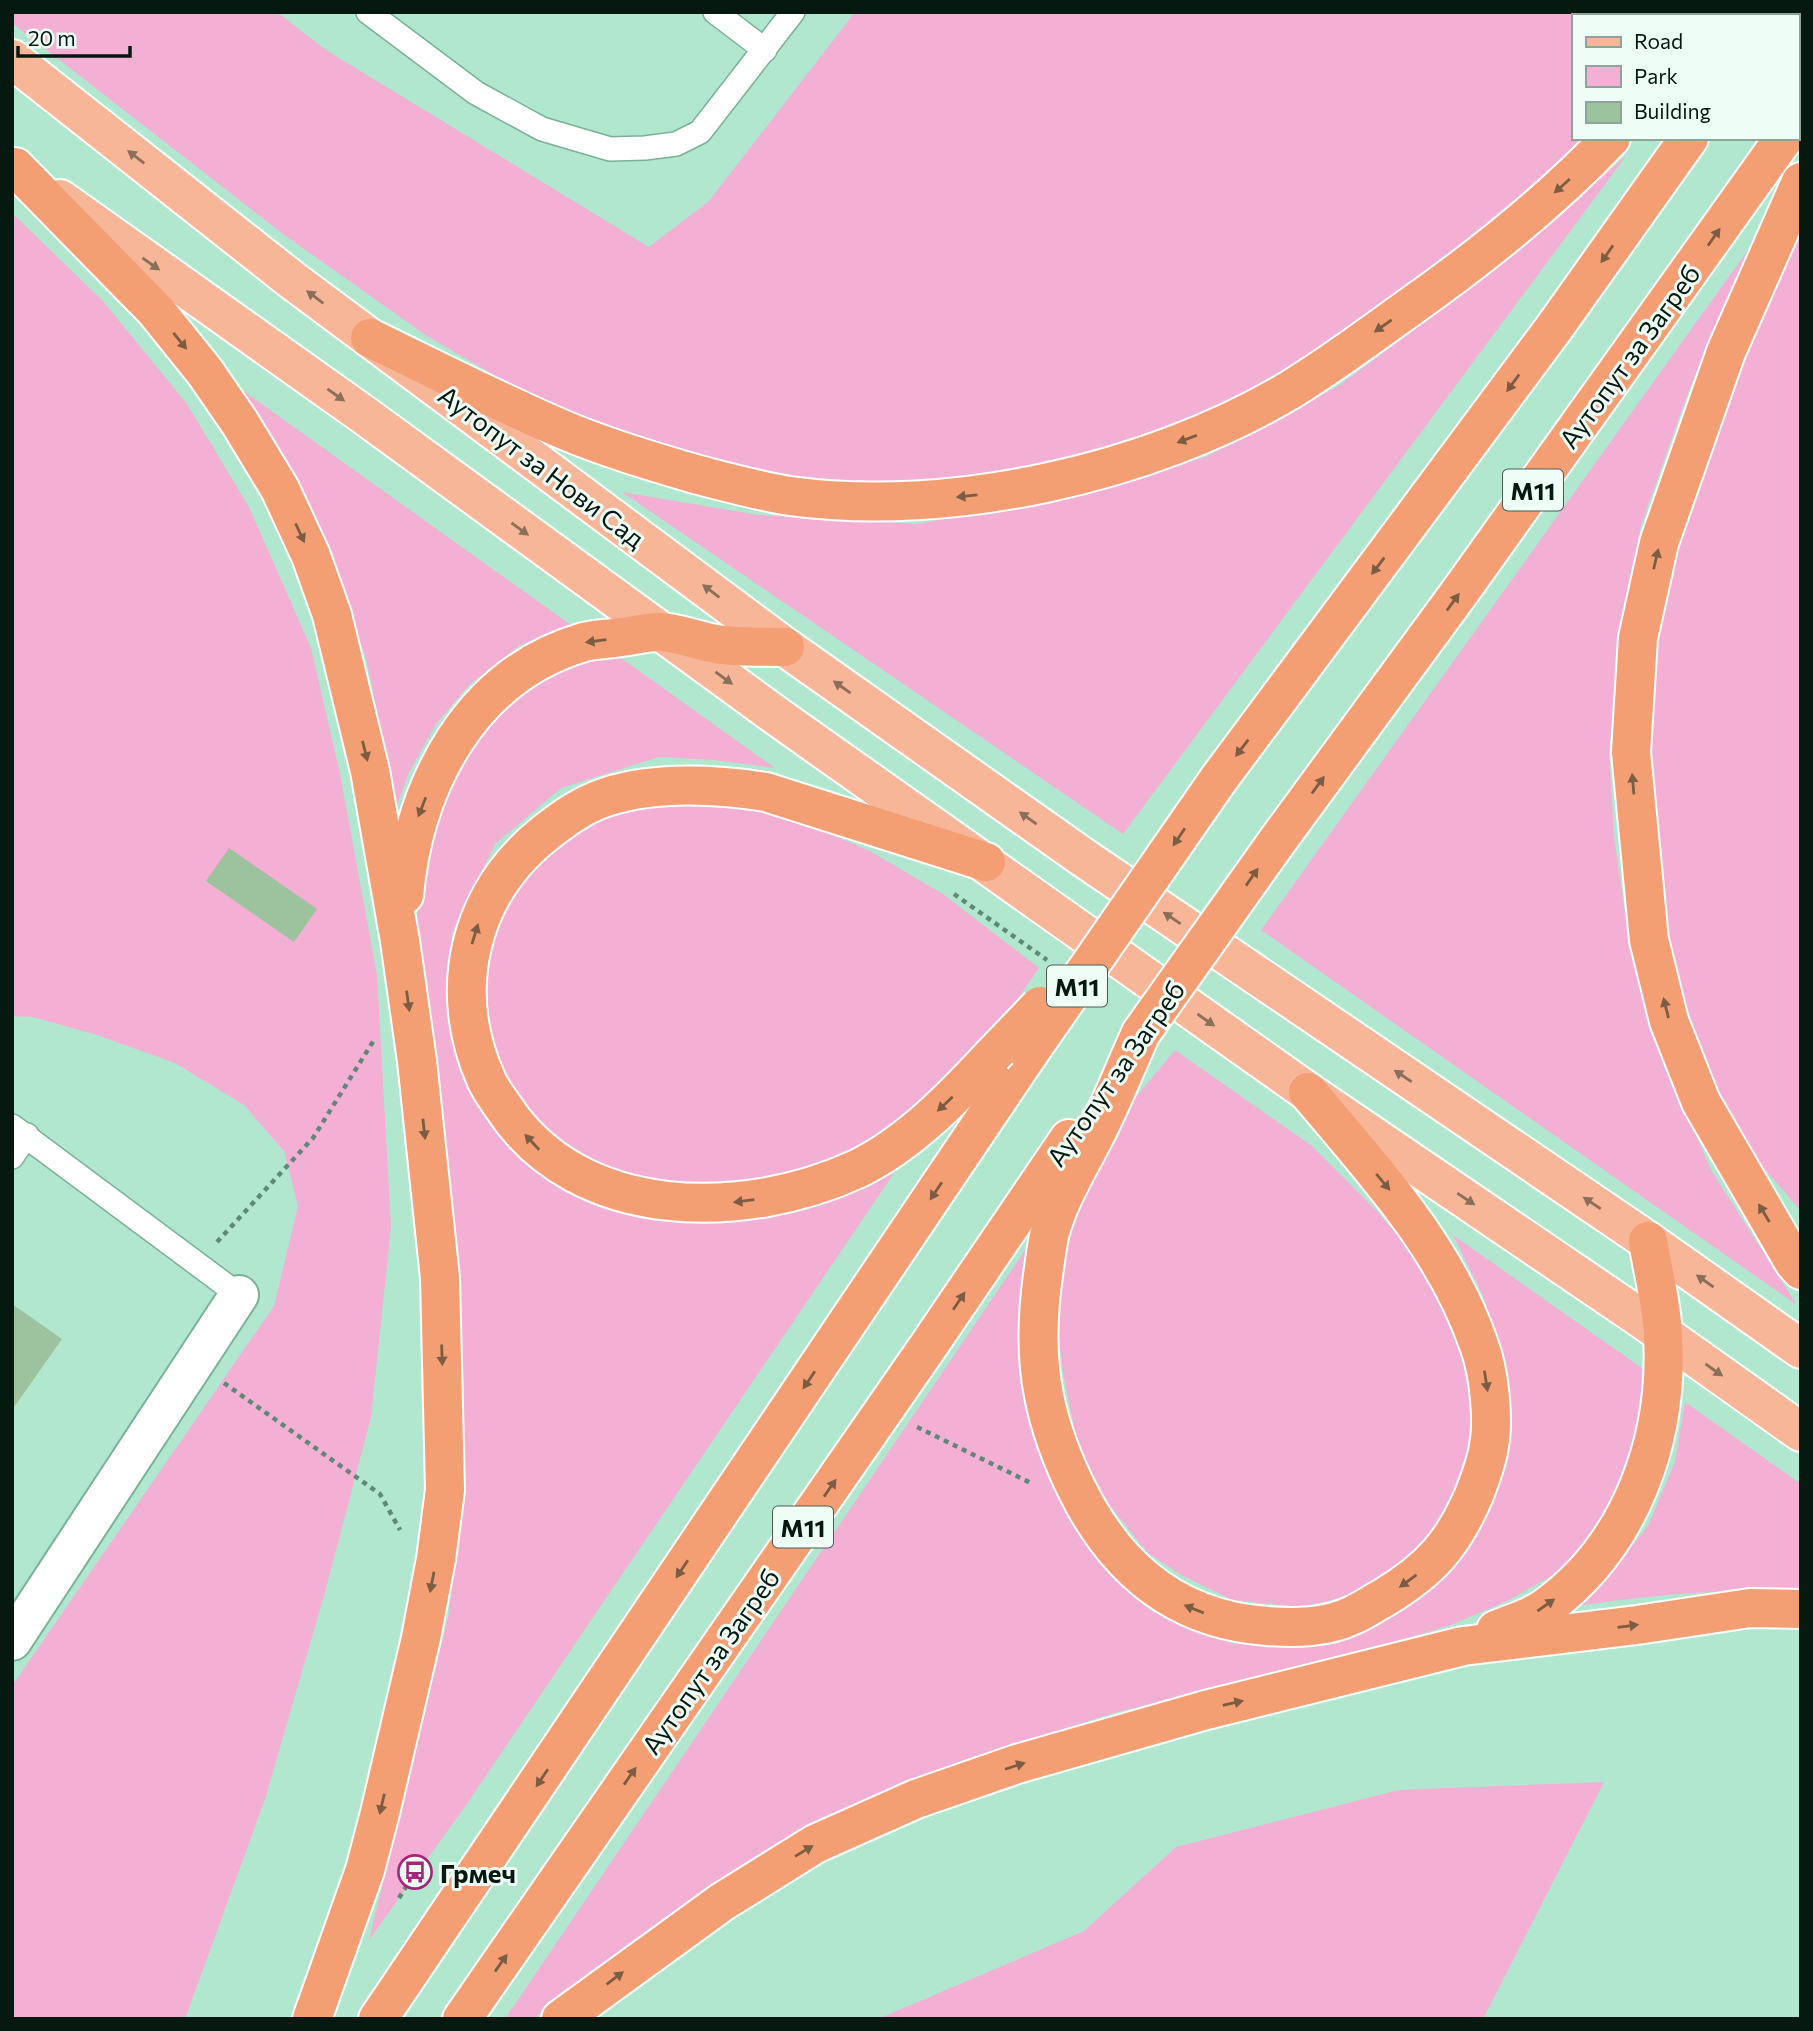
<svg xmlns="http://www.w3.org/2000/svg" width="1813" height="2031" viewBox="0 0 1813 2031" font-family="Commissioner,sans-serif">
	<rect width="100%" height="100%" fill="#b1e7ce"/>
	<g fill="#f4afd4">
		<path d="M 12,12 L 277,12 L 326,50 L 649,247 L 709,201 L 855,12 L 1716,12 L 1712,16 L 1573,16 L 1573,138 L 1591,138 L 1539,189 L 1394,298 L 1285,373 L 1149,439 L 1041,469 L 926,485 L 847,483 L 692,462 L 549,407 L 427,336 L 283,234 L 12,23 Z"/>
		<path d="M 1626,156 L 1123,834 L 622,492 L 758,515 L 917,524 L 1078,495 L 1206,457 L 1340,385 L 1473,285 Z"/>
		<path d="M 12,213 L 103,301 L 187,404 L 249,507 L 311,648 L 340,774 L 377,975 L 391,1227 L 371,1417 L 325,1592 L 265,1799 L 185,2019 L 12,2019 L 12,1686 L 274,1306 L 298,1206 L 284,1151 L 244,1105 L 175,1063 L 97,1035 L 33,1017 L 12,1016 Z"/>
		<path d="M 1763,229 L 1732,287 L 1687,395 L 1641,525 L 1621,628 L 1609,752 L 1614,837 L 1629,940 L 1658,1049 L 1711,1170 L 1797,1305 L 1261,930 Z"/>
		<path d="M 1801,230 L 1801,1211 L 1755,1158 L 1750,1160 L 1705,1064 L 1663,931 L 1649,785 L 1653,659 L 1683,526 L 1733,385 L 1784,263 Z"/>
		<path d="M 235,385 L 571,625 L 520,645 L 469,685 L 436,724 L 408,774 L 396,809 L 367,662 L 326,543 Z"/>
		<path d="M 610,650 L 775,768 L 715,760 L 659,757 L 561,788 L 495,844 L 452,933 L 448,1018 L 463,1078 L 494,1129 L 543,1173 L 780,1202 L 894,1173 L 464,1808 L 369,1940 L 449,1613 L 460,1495 L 416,927 L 422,850 L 469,740 L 512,697 L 564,665 Z"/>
		<path d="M 688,803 L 751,807 L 796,820 L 870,851 L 943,894 L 1039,968 L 973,1063 L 914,1117 L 829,1160 L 752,1183 L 661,1183 L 582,1160 L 535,1125 L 499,1071 L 482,1013 L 487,947 L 517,884 L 560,840 L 611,813 Z"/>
		<path d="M 1175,1050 L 1312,1146 L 1374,1208 L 1415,1255 L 1446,1308 L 1463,1357 L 1474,1413 L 1465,1472 L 1440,1523 L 1400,1564 L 1352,1595 L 1302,1607 L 1233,1600 L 1183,1576 L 1148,1553 L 1107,1502 L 1078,1446 L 1064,1378 L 1055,1309 L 1065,1233 L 1131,1103 Z"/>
		<path d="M 1036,1234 L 1018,1339 L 1031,1420 L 1050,1482 L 1098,1559 L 1150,1610 L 1234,1644 L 1323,1639 L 1417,1596 L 1465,1552 L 1495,1493 L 1507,1423 L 1506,1369 L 1483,1296 L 1453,1235 L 1649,1373 L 1639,1456 L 1588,1545 L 1553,1575 L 1509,1600 L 1451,1625 L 1377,1647 L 1114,1713 L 964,1760 L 856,1805 L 761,1854 L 662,1920 L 533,2019 L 505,2019 Z"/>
		<path d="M 1685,1402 L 1801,1484 L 1801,1594 C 1722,1587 1642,1596 1564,1608 L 1608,1576 L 1648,1526 L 1675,1462 Z"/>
		<path d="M 1604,1782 L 1483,2019 L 878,2019 L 1084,1931 L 1176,1847 L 1399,1790 Z"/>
	</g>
	<g fill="#9dc29e">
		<path d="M 229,848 L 317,909 L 294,942 L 206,881 Z"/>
		<path d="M 12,1304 L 62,1339 L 12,1410 Z"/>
	</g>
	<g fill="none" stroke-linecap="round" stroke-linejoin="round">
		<g stroke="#7bb099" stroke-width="26">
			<g id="service">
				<path d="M 368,12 L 476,93 L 542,129 L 610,149 L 645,148 L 676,144 L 700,132 L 793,12"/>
				<path d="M 715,12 L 765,50"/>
				<path d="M 12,1126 L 239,1295"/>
				<path d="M 12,1157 L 27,1135"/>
			</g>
		</g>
		<g stroke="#7bb099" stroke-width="42">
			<path id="minor" d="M 12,1641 L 239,1295"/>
		</g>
		<g stroke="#fff" stroke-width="42">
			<g id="primary">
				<path d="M 12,59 L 292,280 L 785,647 L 1084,858 L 1648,1241 L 1801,1349"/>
				<path d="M 60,199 L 364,415 L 778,717 L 1308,1092 L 1642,1319 L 1801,1432"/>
			</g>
		</g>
		<g stroke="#fff" stroke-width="42">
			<g id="trunk">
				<path d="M 1725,16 L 1728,12"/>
				<path d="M 1777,16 L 1779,12"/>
				<path d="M 15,167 L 156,311 L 205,372 L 240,423 L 280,489 L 311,556 L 332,615 L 370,771 L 400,941 L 417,1061 L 440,1278 L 445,1490 L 436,1559 L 421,1638 L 380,1813 L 365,1870 L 312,2019"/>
				<path d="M 1801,182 L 1726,352 L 1659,543 L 1638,638 L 1631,752 L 1649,940 L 1669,1021 L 1701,1102 L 1794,1262 L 1801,1270"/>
				<path d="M 370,338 C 434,369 498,402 564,430 C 607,448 651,461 695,474 C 726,482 758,491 790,496 C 950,518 1151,473 1290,390 C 1331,365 1370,336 1410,307 C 1481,257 1550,202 1611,138"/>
				<path d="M 1218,780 L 1554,328 L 1689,138"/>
				<path d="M 1278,840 L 1462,589 L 1784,138"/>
				<path d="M 986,862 L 766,792 C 714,784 656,781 606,797 C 582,805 563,819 544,834 C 468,895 447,991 486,1079 C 490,1089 498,1099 504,1108 C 579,1222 744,1221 857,1169 C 909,1144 954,1097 993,1055"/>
				<path d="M 404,895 C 414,784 471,675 584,642 C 596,639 609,639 621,637 C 633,636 646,632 658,632 C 677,632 697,641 716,644 C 738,648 763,646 785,647"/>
				<path d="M 1141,1033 C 1125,1068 1111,1105 1093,1139 C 1077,1170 1059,1199 1050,1232 C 1047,1243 1046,1256 1044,1268 C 1033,1342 1037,1399 1067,1468 C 1105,1557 1166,1619 1267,1626 C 1296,1628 1326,1628 1353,1615 C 1364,1610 1374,1603 1385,1597 C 1431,1569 1453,1544 1474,1495 C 1480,1479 1487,1462 1489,1446 C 1494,1419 1489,1371 1479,1345 C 1445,1246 1374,1171 1308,1092"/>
				<path d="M 1496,1630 C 1512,1623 1531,1618 1545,1608 C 1631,1546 1669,1439 1663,1336 C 1662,1305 1653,1272 1648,1241"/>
				<path d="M 378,2019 L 1029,1053"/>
				<path d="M 462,2019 L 929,1345 L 1069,1139"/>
				<path d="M 561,2019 L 722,1902 L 815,1844 L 916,1799 L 1017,1764 L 1206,1710 L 1463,1646 L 1637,1625 L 1750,1608 L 1801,1609"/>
			</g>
		</g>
		<g stroke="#618877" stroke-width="4.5" stroke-dasharray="5 5" stroke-linecap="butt">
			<path d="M 954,894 L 1047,960"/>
			<path d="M 217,1242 L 313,1138 L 374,1040"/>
			<path d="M 224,1383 L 380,1494 L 400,1530"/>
			<path d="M 917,1427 L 1031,1483"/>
			<path d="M 399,1898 L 415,1872"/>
		</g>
		<use href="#service" stroke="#fff" stroke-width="23"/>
		<use href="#minor" stroke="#fff" stroke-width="38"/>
		<use href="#primary" stroke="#f7b697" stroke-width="38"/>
		<use href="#trunk" stroke="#f49e74" stroke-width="38"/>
		<g stroke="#fff" stroke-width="42" stroke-linecap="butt">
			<g id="trunk-bridge">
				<path d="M 1141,1033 L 1278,840"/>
				<path d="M 1029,1053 L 1218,780"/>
				<path d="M 993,1055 L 1040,1006"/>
			</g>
		</g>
		<use href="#trunk-bridge" stroke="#f49e74" stroke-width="38"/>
	</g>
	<defs><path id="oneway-solid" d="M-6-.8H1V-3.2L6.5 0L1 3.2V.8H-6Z" transform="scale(1.75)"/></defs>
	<g fill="#8a6f5b">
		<use href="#oneway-solid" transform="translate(136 157) rotate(-142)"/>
		<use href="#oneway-solid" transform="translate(151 264) rotate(35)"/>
		<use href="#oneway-solid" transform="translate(315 297) rotate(-143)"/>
		<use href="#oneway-solid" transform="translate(336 395) rotate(35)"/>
		<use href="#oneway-solid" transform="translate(520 529) rotate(36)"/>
		<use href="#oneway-solid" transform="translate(711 591) rotate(-143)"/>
		<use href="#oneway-solid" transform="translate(724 678) rotate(36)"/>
		<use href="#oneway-solid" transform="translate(842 687) rotate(-145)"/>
		<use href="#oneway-solid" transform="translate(1028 818) rotate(-145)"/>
		<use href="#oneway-solid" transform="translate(1172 918) rotate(-146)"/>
		<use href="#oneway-solid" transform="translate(1206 1020) rotate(35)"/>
		<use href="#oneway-solid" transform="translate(1403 1076) rotate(-146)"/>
		<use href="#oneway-solid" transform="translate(1466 1199) rotate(34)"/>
		<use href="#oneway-solid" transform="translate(1592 1203) rotate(-146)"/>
		<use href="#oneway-solid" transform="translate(1705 1281) rotate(-145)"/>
		<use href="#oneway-solid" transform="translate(1714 1370) rotate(35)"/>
	</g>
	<g fill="#7c5c42">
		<use href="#oneway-solid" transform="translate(1562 186) rotate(138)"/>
		<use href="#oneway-solid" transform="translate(1714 237) rotate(-55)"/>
		<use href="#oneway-solid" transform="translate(1607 254) rotate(125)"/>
		<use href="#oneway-solid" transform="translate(1383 326) rotate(145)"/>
		<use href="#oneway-solid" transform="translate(180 341) rotate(51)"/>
		<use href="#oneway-solid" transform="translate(1513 383) rotate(126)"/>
		<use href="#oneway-solid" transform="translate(1187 439) rotate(159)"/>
		<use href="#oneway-solid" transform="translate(967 496) rotate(174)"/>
		<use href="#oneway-solid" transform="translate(300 533) rotate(65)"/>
		<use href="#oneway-solid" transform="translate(1656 559) rotate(-77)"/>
		<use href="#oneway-solid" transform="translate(1378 566) rotate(127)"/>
		<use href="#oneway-solid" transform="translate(1453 602) rotate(-54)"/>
		<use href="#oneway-solid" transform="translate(596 641) rotate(172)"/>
		<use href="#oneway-solid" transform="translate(1242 748) rotate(127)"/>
		<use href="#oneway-solid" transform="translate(365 751) rotate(76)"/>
		<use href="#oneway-solid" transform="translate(1633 784) rotate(-95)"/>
		<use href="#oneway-solid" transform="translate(1318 785) rotate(-54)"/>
		<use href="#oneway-solid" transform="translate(422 807) rotate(111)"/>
		<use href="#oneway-solid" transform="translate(1179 837) rotate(124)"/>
		<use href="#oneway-solid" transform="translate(1252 877) rotate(-55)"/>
		<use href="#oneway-solid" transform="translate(475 934) rotate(-73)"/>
		<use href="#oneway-solid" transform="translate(408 1001) rotate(82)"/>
		<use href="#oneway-solid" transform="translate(1666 1008) rotate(-104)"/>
		<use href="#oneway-solid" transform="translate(945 1104) rotate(137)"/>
		<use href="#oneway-solid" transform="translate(424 1129) rotate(84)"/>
		<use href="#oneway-solid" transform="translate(532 1142) rotate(-133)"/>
		<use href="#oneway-solid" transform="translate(1383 1182) rotate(50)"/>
		<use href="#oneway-solid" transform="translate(936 1191) rotate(124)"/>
		<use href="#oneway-solid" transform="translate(744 1201) rotate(173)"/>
		<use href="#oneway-solid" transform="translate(1764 1213) rotate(-121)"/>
		<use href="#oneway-solid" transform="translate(959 1301) rotate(-56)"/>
		<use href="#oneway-solid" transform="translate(442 1355) rotate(88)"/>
		<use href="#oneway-solid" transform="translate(809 1380) rotate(124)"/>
		<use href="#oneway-solid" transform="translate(1486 1381) rotate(81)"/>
		<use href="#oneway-solid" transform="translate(830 1488) rotate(-55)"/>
		<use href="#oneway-solid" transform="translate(682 1569) rotate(124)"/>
		<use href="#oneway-solid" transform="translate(1408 1581) rotate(144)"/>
		<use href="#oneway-solid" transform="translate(432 1582) rotate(101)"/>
		<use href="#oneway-solid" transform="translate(1546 1605) rotate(-35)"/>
		<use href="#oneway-solid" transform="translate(1194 1609) rotate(-158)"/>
		<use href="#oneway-solid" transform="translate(1628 1626) rotate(-7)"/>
		<use href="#oneway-solid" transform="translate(1233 1703) rotate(-13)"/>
		<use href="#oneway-solid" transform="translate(1015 1766) rotate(-18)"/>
		<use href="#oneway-solid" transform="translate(630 1776) rotate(-55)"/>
		<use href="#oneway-solid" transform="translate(542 1778) rotate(124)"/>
		<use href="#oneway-solid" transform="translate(382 1804) rotate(103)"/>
		<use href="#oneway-solid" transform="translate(804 1851) rotate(-31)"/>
		<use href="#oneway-solid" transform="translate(501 1963) rotate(-55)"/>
		<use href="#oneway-solid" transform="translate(615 1978) rotate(-37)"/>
	</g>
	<defs>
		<g id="bus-ring" transform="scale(1.75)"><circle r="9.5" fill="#eefef6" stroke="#a42679" stroke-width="1.5"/><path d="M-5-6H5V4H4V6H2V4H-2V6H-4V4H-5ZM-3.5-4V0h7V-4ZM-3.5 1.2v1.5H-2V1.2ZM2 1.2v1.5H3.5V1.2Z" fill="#a42679"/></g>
	</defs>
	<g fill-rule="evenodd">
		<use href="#bus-ring" x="415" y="1872"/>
	</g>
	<g text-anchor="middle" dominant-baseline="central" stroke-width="6" stroke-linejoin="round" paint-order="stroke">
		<g fill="#eefef6" stroke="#4b5e56" stroke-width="2">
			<rect x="1503" y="469.5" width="60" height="41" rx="5"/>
			<rect x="1047" y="965.5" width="60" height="41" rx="5"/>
			<rect x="773" y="1506.5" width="60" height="41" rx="5"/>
		</g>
		<g font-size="24" font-weight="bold" fill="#051911">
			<text x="1533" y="490">M11</text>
			<text x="1077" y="986">M11</text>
			<text x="803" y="1527">M11</text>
		</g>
		<g font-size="26" fill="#051911" stroke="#eefef6">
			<text transform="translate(1629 356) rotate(-54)">Аутопут за Загреб</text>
			<text transform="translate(542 466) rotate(37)">Аутопут за Нови Сад</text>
			<text transform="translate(1115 1073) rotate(-55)">Аутопут за Загреб</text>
			<text transform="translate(710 1661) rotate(-55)">Аутопут за Загреб</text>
		</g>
		<g font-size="26" font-weight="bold" fill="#051911" stroke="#eefef6" text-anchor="start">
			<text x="440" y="1872">Грмеч</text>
		</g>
	</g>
	<rect width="1813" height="2031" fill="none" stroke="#051911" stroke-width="28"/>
	<rect x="1572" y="14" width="228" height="126" fill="#eefef6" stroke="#91a29a" stroke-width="2"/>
	<rect x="1586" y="37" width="35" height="10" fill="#f7b697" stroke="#91a29a" stroke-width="2"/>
	<text x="1634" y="49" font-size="21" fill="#051911">Road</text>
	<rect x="1586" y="66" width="35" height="21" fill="#f4afd4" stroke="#91a29a" stroke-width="2"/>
	<text x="1634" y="84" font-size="21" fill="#051911">Park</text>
	<rect x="1586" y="102" width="35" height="21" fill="#9dc29e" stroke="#91a29a" stroke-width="2"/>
	<text x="1634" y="119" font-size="21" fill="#051911">Building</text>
	<path d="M18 46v10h112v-10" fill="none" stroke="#051911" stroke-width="3.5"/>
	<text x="28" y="46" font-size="21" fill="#051911" stroke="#eefef6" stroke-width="5" paint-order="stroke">20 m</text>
</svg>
